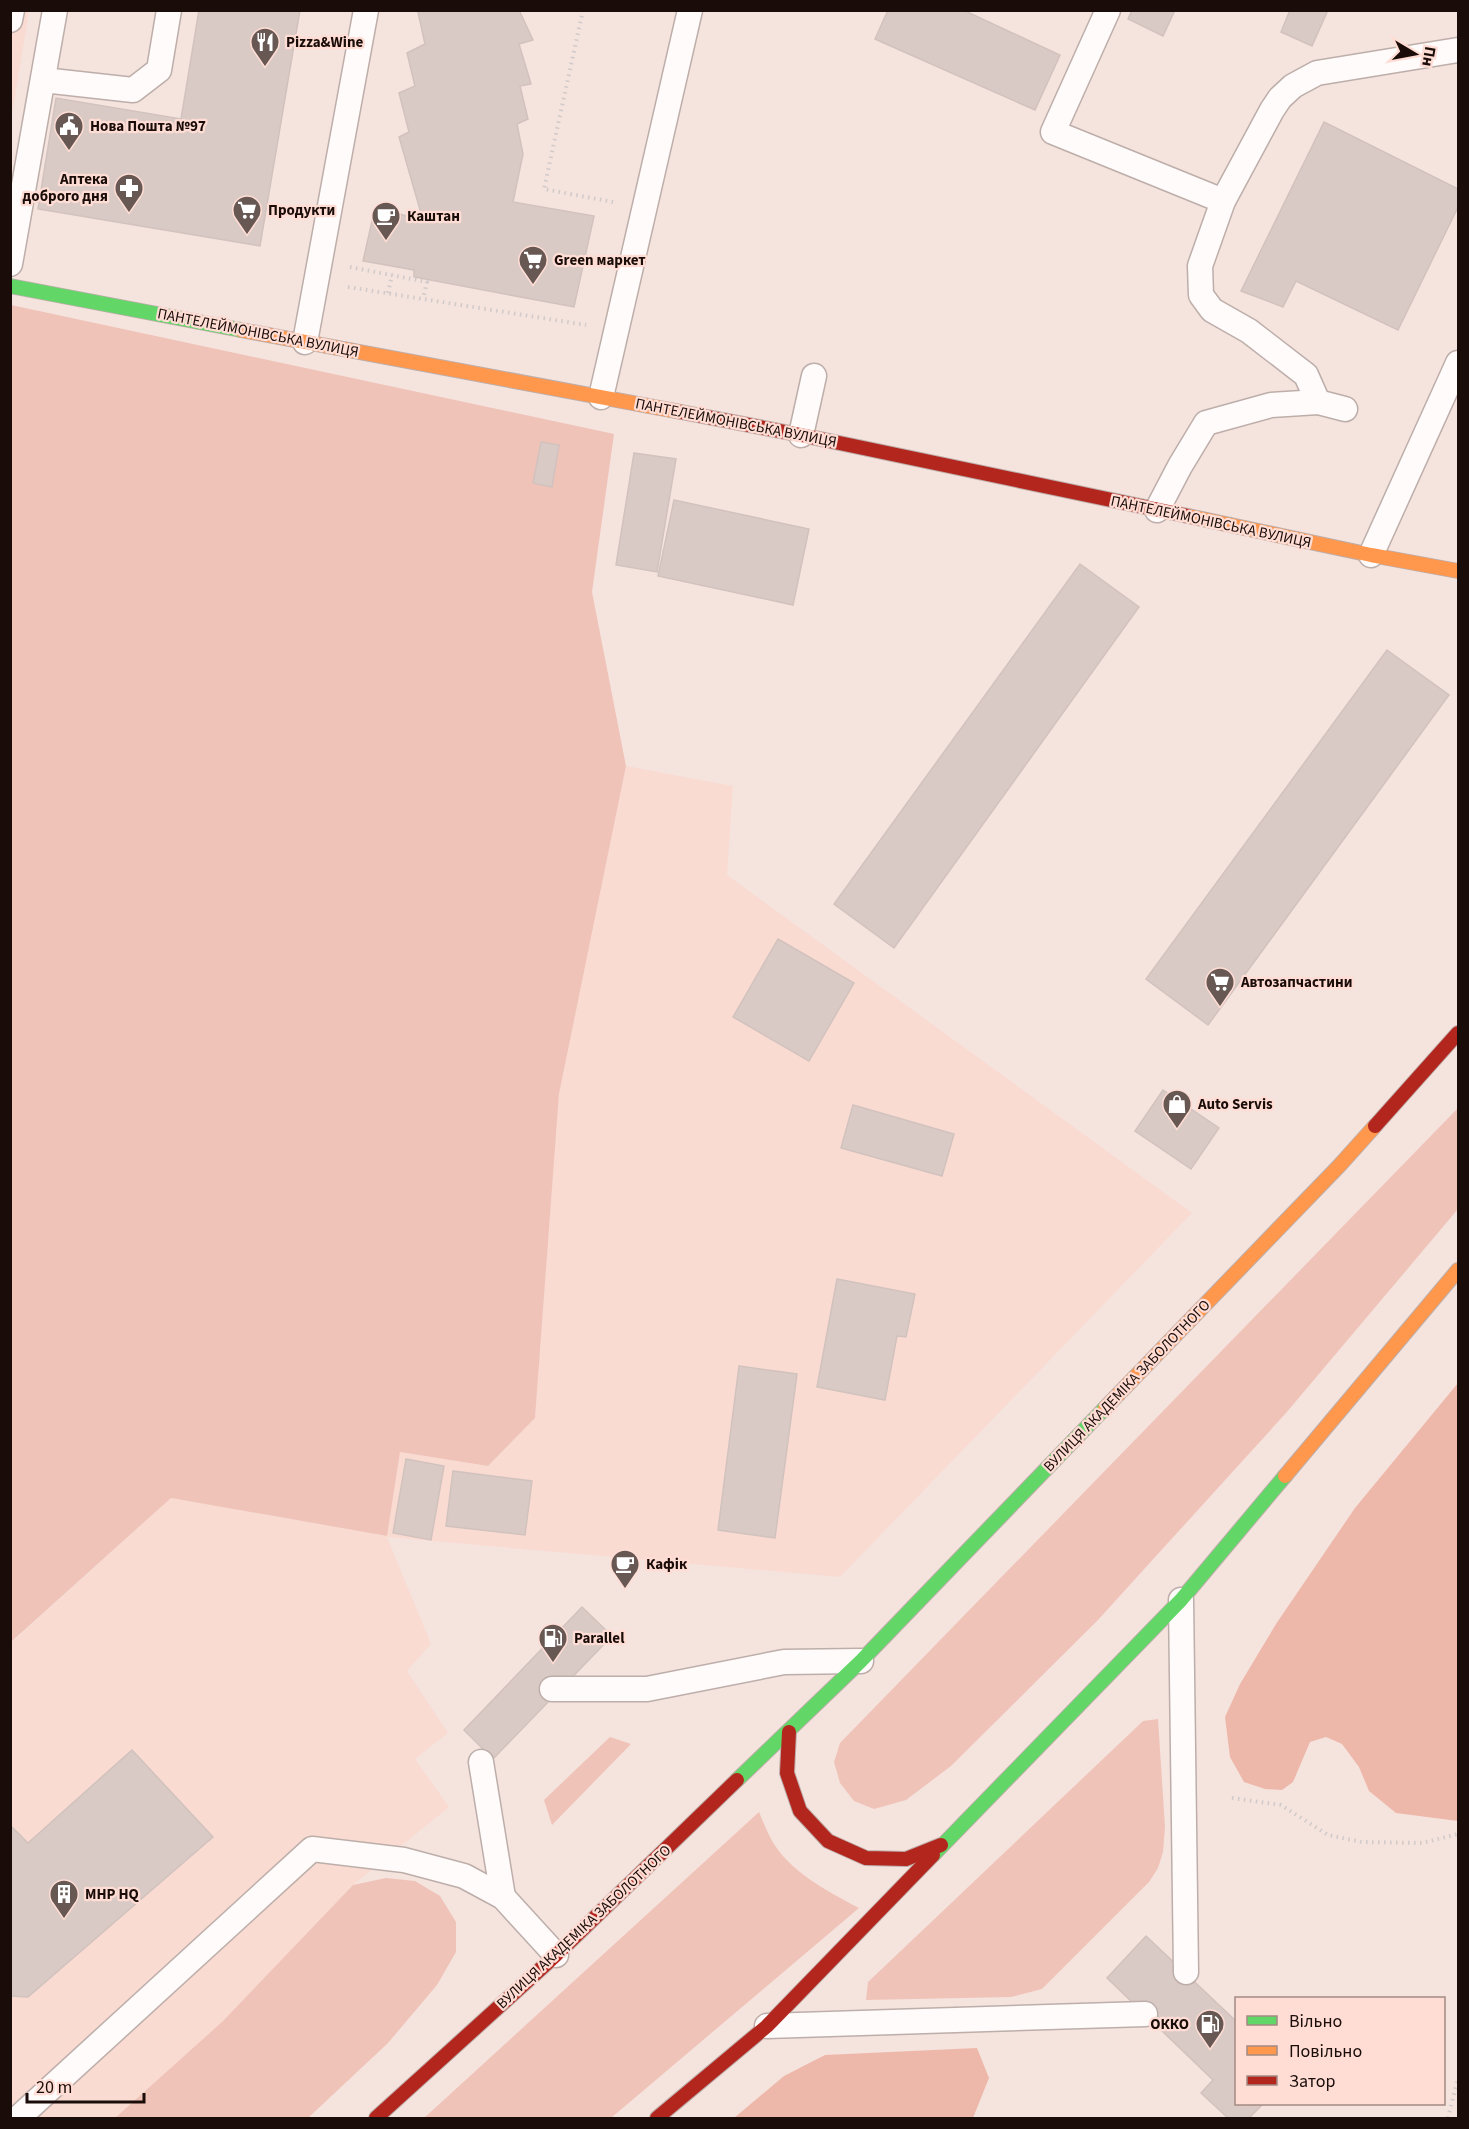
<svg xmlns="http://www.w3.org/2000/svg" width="1469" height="2129" viewBox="0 0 1469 2129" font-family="'Source Sans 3',sans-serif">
	<rect width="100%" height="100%" fill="#f5e3de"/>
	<g fill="#f9dbd2">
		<path d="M 11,11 L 29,11 L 11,121 Z"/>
		<path d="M 626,766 L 733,786 L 727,875 L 1192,1213 L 840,1577 L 387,1537 L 431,1644 L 407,1671 L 448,1733 L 415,1759 L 449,1807 L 353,1885 L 223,2021 L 115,2118 L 11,2118 L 10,1644 L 171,1498 L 386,1536 L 400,1452 L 488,1466 L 535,1418 L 559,1094 Z"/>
	</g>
	<g fill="#f0c3b8">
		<path d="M 11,305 L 614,434 L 592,592 L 626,766 L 559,1094 L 535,1418 L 488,1466 L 400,1452 L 387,1536 L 171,1498 L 11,1642 Z"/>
		<path d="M 1458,1108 L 1458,1209 L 1286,1413 L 1097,1621 L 951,1766 L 906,1800 L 874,1809 L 854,1801 L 840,1783 L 834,1762 L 840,1743 Z"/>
		<path d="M 1158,1719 L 1165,1827 L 1163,1852 L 1158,1868 L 1149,1882 L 1042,1989 L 1011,1997 L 866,2000 L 868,1982 L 1143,1721 Z"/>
		<path d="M 610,1737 L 631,1744 L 552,1825 L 544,1800 Z"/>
		<path d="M 759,1812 C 764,1824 769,1837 776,1847 C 794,1874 831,1893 859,1908 L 611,2118 L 424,2118 Z"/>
		<path d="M 386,1878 L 415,1881 L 440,1896 L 456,1922 L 456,1952 L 437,1985 L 388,2043 L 308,2118 L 115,2118 L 223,2021 L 353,1885 Z"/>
	</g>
	<g fill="#edb8aa">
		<path d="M 1458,1383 L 1458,1821 L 1396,1813 L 1369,1791 L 1359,1767 L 1342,1744 L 1326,1737 L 1310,1742 L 1293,1782 L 1282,1790 L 1265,1789 L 1244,1782 L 1230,1757 L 1225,1717 L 1240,1684 L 1276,1624 L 1355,1508 Z"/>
		<path d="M 977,2048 L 989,2078 L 973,2118 L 734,2118 L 784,2076 L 825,2055 Z"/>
	</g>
	<g fill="#dacac6" stroke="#d2c2be" stroke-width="1.5">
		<path d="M 199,10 L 300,10 L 260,246 L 38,209 L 56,98 L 181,119 Z"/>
		<path d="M 423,10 L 519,10 L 533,40 L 519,44 L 531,84 L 520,86 L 528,119 L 517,124 L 523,154 L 513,202 L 594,216 L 574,307 L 414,277 L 414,270 L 363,261 L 375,208 L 423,220 L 399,137 L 409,132 L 399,93 L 415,86 L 407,53 L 425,44 L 418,12 Z"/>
		<path d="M 888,10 L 963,10 L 1060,55 L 1035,110 L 875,39 Z"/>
		<path d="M 1132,10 L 1175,10 L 1163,36 L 1128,19 Z"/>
		<path d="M 1290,10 L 1328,10 L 1312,46 L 1281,32 Z"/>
		<path d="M 1324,122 L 1458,189 L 1458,207 L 1398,330 L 1296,281 L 1283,307 L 1241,291 Z"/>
		<path d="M 541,442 L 559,445 L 552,487 L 533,483 Z"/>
		<path d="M 634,453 L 676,459 L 657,572 L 616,565 Z"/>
		<path d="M 674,500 L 809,529 L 793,605 L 658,576 Z"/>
		<path d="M 1080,564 L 1139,607 L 894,948 L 834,904 Z"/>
		<path d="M 1387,650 L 1449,695 L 1208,1025 L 1146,979 Z"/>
		<path d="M 778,939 L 854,983 L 809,1061 L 733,1017 Z"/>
		<path d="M 1163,1090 L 1219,1128 L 1191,1169 L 1135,1131 Z"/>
		<path d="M 853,1105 L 954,1134 L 942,1176 L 841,1148 Z"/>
		<path d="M 837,1279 L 915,1294 L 906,1337 L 897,1336 L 885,1400 L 817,1387 Z"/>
		<path d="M 739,1366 L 797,1374 L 775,1538 L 718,1530 Z"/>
		<path d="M 406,1459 L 444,1466 L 431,1540 L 393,1533 Z"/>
		<path d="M 453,1471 L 532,1481 L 525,1535 L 446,1526 Z"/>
		<path d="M 582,1607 L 612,1636 L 493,1759 L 464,1730 Z"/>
		<path d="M 132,1750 L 213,1837 L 28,1997 L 10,1996 L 10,1825 L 28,1843 Z"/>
		<path d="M 1146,1936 L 1236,2021 L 1236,2104 L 1263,2104 L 1249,2118 L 1228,2118 L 1201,2093 L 1213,2080 L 1107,1978 Z"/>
	</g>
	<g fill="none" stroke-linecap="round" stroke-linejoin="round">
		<g stroke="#bdaeaa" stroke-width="27">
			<g id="lane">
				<path d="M 1108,10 L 1053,132 L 1223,201"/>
				<path d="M 10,20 L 12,10"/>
				<path d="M 43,80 L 133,90 L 159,70 L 169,10"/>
				<path d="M 10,264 L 55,10"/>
				<path d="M 305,342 L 366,10"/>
				<path d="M 601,397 L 690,10"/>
				<path d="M 1318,402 L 1306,375 L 1249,331 L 1212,310 L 1201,295 L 1200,266 L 1223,201 L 1272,110 L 1280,98 L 1293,86 L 1317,73 L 1458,50"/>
				<path d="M 801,435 L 814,376"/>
				<path d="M 1157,510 L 1180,466 L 1206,423 L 1271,405 L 1318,402 L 1345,409"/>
				<path d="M 1371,555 L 1458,363"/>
				<path d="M 1181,1600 L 1186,1972"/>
				<path d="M 552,1689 L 647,1689 L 784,1662 L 861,1661"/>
				<path d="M 481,1762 L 503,1897"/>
				<path d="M 767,2026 L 1145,2014"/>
				<path d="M 18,2118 L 312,1849 L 404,1860 L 464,1876 L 503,1897 L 556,1955"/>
			</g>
		</g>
		<g stroke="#bdaeaa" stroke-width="16">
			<g id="fast">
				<path d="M 10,286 L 241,330"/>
				<path d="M 737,1780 L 861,1661 L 1105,1408"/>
				<path d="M 933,1855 L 1181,1600 L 1285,1476"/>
			</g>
		</g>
		<g stroke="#bdaeaa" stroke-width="16">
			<g id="slow">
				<path d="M 241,330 L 681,412"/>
				<path d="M 1188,516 L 1371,555 L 1458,571"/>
				<path d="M 1105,1408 L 1339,1166 L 1375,1126"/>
				<path d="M 1285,1476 L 1458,1270"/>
			</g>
		</g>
		<g stroke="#bdaeaa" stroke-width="16">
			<g id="jam">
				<path d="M 681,412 L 801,435 L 1188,516"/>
				<path d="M 1375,1126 L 1458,1033"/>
				<path d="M 789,1732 L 787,1773 L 800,1811 L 828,1841 L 866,1858 L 906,1859 L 941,1845"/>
				<path d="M 376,2118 L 556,1955 L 737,1780"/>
				<path d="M 657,2118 L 767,2026 L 933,1855"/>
			</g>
		</g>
		<g stroke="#d0cac9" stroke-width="4" stroke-dasharray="1.5 4.5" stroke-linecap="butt">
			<path d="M 583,10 L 544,189 L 613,202"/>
			<path d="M 350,267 L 427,282 L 423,299"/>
			<path d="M 348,287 L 586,325"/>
			<path d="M 388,293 L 392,275"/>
			<path d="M 1232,1798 L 1281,1805 L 1328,1835 L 1362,1842 L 1422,1843 L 1458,1834"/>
			<path d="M 1448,2118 L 1458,2078"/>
		</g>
		<use href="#lane" stroke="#fefbfa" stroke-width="24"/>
		<use href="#fast" stroke="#63d668" stroke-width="14"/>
		<use href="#slow" stroke="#ff974d" stroke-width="14"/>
		<use href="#jam" stroke="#b3261e" stroke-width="14"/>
	</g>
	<defs>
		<g id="restaurant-pin" transform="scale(1.5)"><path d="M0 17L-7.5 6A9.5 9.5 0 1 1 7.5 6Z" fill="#675854" stroke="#ffddd4"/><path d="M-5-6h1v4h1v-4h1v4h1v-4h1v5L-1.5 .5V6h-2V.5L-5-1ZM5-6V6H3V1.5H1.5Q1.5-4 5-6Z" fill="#fff"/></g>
		<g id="civic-pin" transform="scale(1.5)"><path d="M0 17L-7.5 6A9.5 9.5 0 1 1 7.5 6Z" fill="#675854" stroke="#ffddd4"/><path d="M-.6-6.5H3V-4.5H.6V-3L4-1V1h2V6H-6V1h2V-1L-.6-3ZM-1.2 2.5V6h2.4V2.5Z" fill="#fff"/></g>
		<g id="pharmacy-pin" transform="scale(1.5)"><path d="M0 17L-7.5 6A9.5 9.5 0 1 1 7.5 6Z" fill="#675854" stroke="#ffddd4"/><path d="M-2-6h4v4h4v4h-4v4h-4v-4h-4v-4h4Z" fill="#fff"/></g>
		<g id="supermarket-pin" transform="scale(1.5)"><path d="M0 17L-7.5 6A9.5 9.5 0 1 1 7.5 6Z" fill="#675854" stroke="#ffddd4"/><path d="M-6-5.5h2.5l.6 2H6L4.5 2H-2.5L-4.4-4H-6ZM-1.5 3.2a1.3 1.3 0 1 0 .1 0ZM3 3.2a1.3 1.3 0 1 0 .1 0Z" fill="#fff"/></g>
		<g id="cafe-pin" transform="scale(1.5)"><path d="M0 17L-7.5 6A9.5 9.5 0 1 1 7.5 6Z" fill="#675854" stroke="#ffddd4"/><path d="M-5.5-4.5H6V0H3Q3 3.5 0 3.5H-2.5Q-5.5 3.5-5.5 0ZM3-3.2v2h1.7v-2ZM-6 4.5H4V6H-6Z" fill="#fff"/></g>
		<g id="shop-pin" transform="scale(1.5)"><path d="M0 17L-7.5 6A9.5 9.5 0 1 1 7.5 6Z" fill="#675854" stroke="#ffddd4"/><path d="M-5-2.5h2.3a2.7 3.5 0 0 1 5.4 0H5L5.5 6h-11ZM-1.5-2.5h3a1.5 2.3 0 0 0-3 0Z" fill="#fff"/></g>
		<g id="fuel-pin" transform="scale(1.5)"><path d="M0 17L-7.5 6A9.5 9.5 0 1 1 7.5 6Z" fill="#675854" stroke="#ffddd4"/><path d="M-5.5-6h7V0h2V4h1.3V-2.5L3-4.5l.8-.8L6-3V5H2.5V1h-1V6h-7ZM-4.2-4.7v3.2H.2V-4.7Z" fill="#fff"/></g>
		<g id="building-pin" transform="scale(1.5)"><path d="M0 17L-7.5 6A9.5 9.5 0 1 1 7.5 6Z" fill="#675854" stroke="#ffddd4"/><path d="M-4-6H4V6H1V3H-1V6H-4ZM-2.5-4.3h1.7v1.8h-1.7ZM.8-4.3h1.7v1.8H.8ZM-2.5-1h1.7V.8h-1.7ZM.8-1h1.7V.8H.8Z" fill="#fff"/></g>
	</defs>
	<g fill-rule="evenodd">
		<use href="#restaurant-pin" x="265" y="42"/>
		<use href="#civic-pin" x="69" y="126"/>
		<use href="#pharmacy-pin" x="129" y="188"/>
		<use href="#supermarket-pin" x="247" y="210"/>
		<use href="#cafe-pin" x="386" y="216"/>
		<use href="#supermarket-pin" x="533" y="260"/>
		<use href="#supermarket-pin" x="1220" y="982"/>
		<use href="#shop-pin" x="1177" y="1104"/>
		<use href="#cafe-pin" x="625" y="1564"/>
		<use href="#fuel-pin" x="553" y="1638"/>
		<use href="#building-pin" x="64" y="1894"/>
		<use href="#fuel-pin" x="1210" y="2024"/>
	</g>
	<g text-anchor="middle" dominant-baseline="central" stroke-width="4.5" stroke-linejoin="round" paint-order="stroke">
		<g font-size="15" font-weight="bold" fill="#1a0d09" stroke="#ffddd4" text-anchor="start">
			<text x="286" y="42">Pizza&amp;Wine</text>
			<text x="90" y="126">Нова Пошта №97</text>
			<text x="108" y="179" text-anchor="end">Аптека<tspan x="108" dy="17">доброго дня</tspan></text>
			<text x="268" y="210">Продукти</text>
			<text x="407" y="216">Каштан</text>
			<text x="554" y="260">Green маркет</text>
			<text x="1241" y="982">Автозапчастини</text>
			<text x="1198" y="1104">Auto Servis</text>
			<text x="646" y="1564">Кафік</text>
			<text x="574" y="1638">Parallel</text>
			<text x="85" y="1894">MHP HQ</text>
			<text x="1189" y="2024" text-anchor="end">ОККО</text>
		</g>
		<g font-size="15" fill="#1a0d09" stroke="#ffddd4">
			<text transform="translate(258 333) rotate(11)">ПАНТЕЛЕЙМОНІВСЬКА ВУЛИЦЯ</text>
			<text transform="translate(736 423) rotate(11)">ПАНТЕЛЕЙМОНІВСЬКА ВУЛИЦЯ</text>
			<text transform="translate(1211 522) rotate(12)">ПАНТЕЛЕЙМОНІВСЬКА ВУЛИЦЯ</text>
			<text transform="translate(1127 1386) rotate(-46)">ВУЛИЦЯ АКАДЕМІКА ЗАБОЛОТНОГО</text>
			<text transform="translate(584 1927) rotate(-43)">ВУЛИЦЯ АКАДЕМІКА ЗАБОЛОТНОГО</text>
		</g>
	</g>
	<rect width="1469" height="2129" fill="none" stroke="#1a0d09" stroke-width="24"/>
	<rect x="1235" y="1997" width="210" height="108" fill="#ffddd4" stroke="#a38a83" stroke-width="1.5"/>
	<rect x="1247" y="2016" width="30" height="9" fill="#63d668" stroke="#a38a83" stroke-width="1.5"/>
	<text x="1289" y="2027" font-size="18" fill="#1a0d09">Вільно</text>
	<rect x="1247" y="2046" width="30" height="9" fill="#ff974d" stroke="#a38a83" stroke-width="1.5"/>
	<text x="1289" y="2057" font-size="18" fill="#1a0d09">Повільно</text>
	<rect x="1247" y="2076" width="30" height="9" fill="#b3261e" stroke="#a38a83" stroke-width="1.5"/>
	<text x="1289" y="2087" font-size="18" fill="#1a0d09">Затор</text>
	<g transform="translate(1415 54) rotate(100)" stroke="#ffddd4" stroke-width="4.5" paint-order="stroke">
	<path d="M0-4.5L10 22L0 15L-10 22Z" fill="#1a0d09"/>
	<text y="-9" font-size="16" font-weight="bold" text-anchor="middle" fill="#1a0d09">Пн</text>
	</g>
	<path d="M27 2093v9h117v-9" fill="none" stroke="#1a0d09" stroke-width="3"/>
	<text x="36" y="2093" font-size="18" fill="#1a0d09" stroke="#ffddd4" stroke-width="4.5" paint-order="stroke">20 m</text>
</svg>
